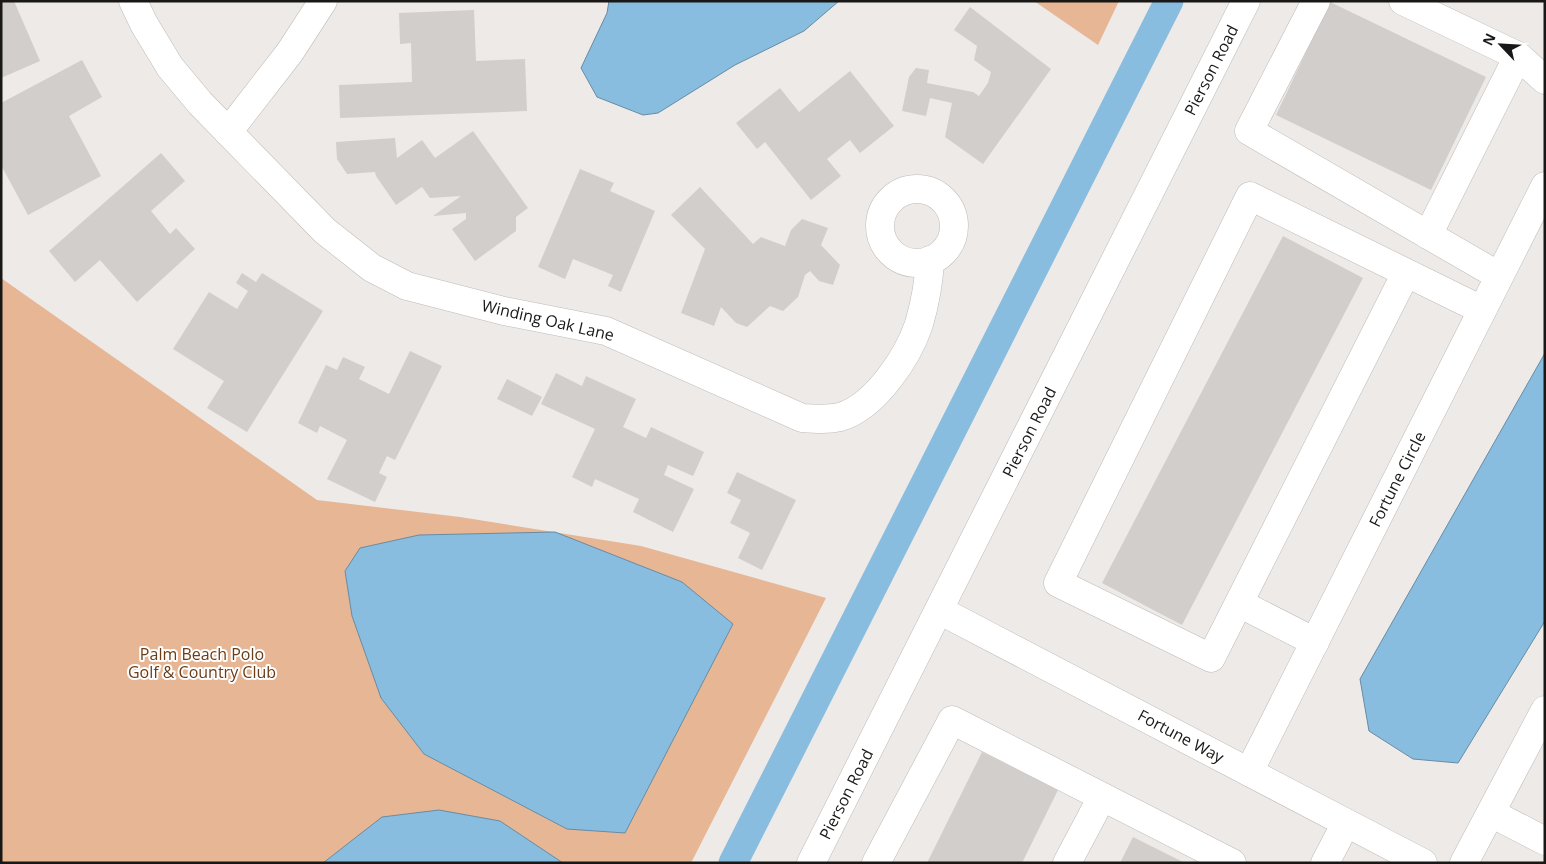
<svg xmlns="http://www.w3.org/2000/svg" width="1546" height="864" viewBox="0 0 1546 864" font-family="'Open Sans',sans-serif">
	<rect width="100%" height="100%" fill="#eeeae7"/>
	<g fill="#e7b695">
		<path d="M 1034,1 L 1119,1 L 1098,45 Z"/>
		<path d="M 1,278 L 317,500 L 460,517 L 641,546 L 826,598 L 691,863 L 1,863 Z"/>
	</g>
	<g fill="#88bde0" stroke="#678ca4">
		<path d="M 609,1 L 839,1 L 804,31 L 735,65 L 658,113 L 643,115 L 597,97 L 581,68 L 607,13 Z"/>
		<path d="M 1545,353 L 1545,621 L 1458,763 L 1413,759 L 1369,731 L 1360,679 Z"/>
		<path d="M 555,532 L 682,582 L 733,624 L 625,833 L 567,829 L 424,754 L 381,698 L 352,616 L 345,571 L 360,548 L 419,535 Z"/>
		<path d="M 439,810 L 500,821 L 563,863 L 323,863 L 382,817 Z"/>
	</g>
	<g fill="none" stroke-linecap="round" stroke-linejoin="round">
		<path stroke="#88bde0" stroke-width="29" d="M 733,863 L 1169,1"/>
	</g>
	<g fill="#d2cecb">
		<path d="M 1,1 L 14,1 L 40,61 L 1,78 Z"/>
		<path d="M 1330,2 L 1486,77 L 1431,190 L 1276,115 Z"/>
		<path d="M 970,7 L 1051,69 L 983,164 L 945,137 L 952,103 L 930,98 L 926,116 L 902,111 L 909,77 L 916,68 L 929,70 L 927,83 L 973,92 L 979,96 L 988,83 L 991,72 L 974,60 L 977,46 L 954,30 Z"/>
		<path d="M 474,10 L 476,61 L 525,59 L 527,111 L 340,118 L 339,85 L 412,82 L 411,43 L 400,44 L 399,13 Z"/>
		<path d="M 82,60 L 102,97 L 69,116 L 101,176 L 28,215 L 1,165 L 1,103 Z"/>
		<path d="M 850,71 L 894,126 L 860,153 L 850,140 L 827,159 L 841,176 L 811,200 L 765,142 L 757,149 L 736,123 L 780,88 L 799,112 Z"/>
		<path d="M 473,131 L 528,208 L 516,217 L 516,231 L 475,261 L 452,229 L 466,219 L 466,213 L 433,216 L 461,196 L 430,198 L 422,187 L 396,205 L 376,176 L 375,172 L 347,174 L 337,159 L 336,142 L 395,138 L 397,158 L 422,140 L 435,158 Z"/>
		<path d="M 161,153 L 185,181 L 151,211 L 170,234 L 176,228 L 195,249 L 137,302 L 100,260 L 75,282 L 49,251 Z"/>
		<path d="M 580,169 L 614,183 L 610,191 L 655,211 L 621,292 L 608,286 L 613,275 L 573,259 L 565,279 L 538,267 Z"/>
		<path d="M 700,187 L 753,244 L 761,237 L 785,246 L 791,230 L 802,219 L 828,228 L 821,245 L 840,265 L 833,285 L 819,281 L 810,271 L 805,275 L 798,297 L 783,311 L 770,306 L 747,327 L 736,323 L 721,307 L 714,326 L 681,313 L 705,249 L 671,215 Z"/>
		<path d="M 1283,236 L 1363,278 L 1182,625 L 1102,583 Z"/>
		<path d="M 242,273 L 256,282 L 262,273 L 323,311 L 247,432 L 207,408 L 224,381 L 173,349 L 209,292 L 237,309 L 248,291 L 236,283 Z"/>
		<path d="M 410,351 L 442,366 L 395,460 L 387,456 L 379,473 L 387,477 L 375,502 L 327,479 L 347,440 L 320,426 L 317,433 L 298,423 L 326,365 L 337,370 L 343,357 L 365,367 L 359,379 L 389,394 Z"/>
		<path d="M 556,373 L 582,386 L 586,376 L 636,399 L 623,427 L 646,438 L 651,427 L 704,452 L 693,476 L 668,465 L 664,475 L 694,489 L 673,532 L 633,512 L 639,499 L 595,479 L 592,487 L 572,477 L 595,429 L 541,404 Z"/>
		<path d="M 507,379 L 542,397 L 532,416 L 497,399 Z"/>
		<path d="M 737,472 L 796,500 L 762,570 L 738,558 L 750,533 L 730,523 L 741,500 L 727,493 Z"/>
		<path d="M 982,752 L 1058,790 L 1022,863 L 927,863 Z"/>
		<path d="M 1133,837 L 1185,863 L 1120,863 Z"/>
	</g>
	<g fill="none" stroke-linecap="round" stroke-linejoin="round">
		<g stroke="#bebab7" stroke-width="29">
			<g id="minor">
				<path d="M 133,1 L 144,24 L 170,67 L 200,103 L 325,231 L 372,268 L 407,286 L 504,311 L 606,331 L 802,418 C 815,419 827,420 840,417 C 875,407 908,357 919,324 C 925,303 929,282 930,260"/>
				<path d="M 1316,1 L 1249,131 L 1499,276"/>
				<path d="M 1403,1 L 1518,56 L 1545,80"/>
				<path d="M 228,132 L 290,52 L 323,1"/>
				<circle cx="917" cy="226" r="37"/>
				<path d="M 1428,235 L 1518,56"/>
				<path d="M 1406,273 L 1211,658 L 1058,583 L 1250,196 L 1482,310"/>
				<path d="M 1239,603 L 1315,642"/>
				<path d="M 939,610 L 1423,863"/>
				<path d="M 1249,772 L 1545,186"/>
				<path d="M 1491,813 L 1545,841"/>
				<path d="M 811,863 L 1246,1"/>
				<path d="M 876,863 L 952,720 L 1232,863"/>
				<path d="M 1067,863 L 1102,797"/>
				<path d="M 1325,863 L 1346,823"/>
				<path d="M 1464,863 L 1545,710"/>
			</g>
		</g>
		<use href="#minor" stroke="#fff" stroke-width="28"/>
	</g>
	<g text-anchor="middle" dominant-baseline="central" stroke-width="4" stroke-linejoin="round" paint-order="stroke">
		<g font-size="16" fill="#191817" stroke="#fff">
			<text transform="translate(1211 70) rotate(-63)">Pierson Road</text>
			<text transform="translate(548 320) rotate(13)">Winding Oak Lane</text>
			<text transform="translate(1029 432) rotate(-63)">Pierson Road</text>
			<text transform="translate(1397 479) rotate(-63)">Fortune Circle</text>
			<text transform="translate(1181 736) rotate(28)">Fortune Way</text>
			<text transform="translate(846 794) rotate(-63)">Pierson Road</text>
		</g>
		<g font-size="16" fill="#6b3c16" stroke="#fff">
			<text x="202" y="654">Palm Beach Polo<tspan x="202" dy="18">Golf &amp; Country Club</tspan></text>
		</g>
	</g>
	<rect width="1546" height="864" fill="none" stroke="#191817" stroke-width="5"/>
	<g transform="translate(1501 45) rotate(295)" stroke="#ffffff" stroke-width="4" paint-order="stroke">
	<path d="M0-4L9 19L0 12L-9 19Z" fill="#191817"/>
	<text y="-8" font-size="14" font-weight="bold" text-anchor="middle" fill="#191817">N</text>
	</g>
</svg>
